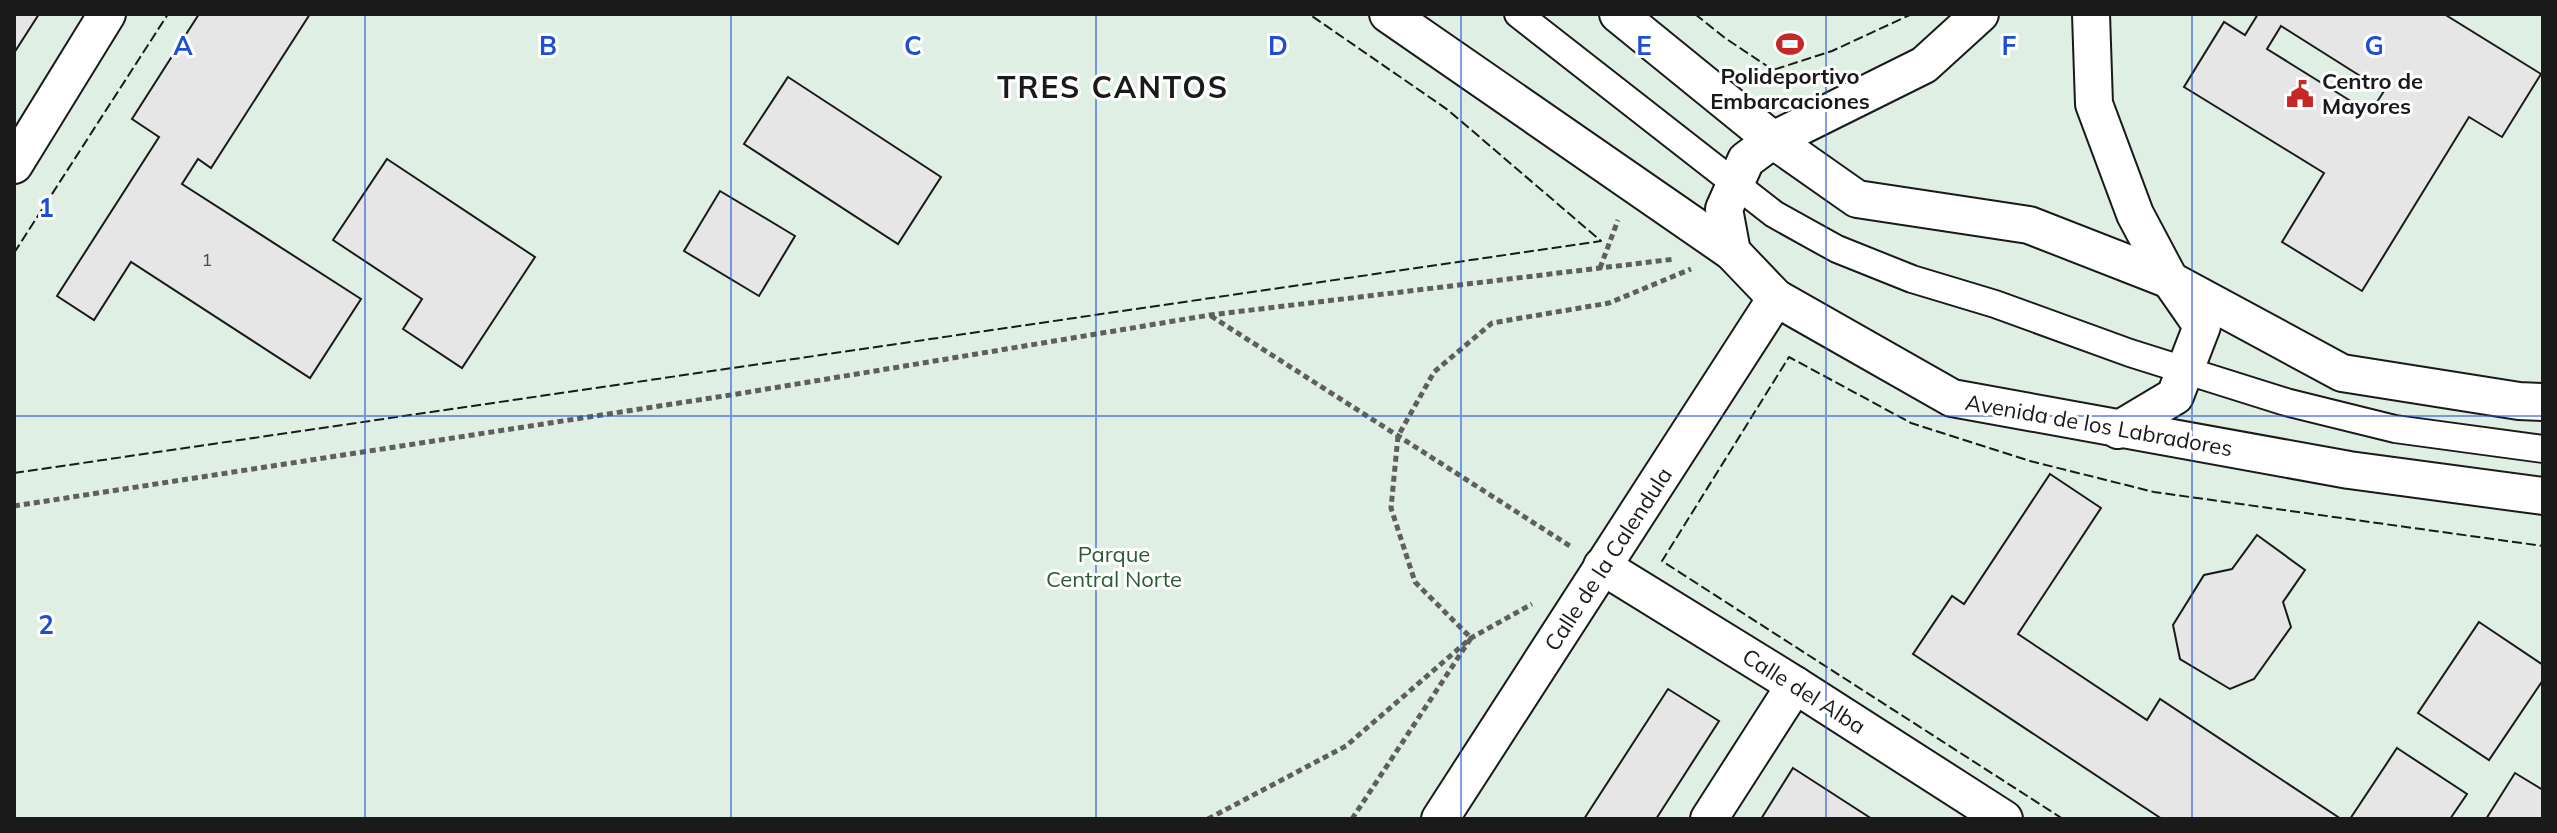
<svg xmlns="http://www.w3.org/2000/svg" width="2557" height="833" viewBox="0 0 2557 833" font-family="Mulish,sans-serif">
	<rect width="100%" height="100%" fill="#fff"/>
	<rect fill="#e0efe3" stroke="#6a6a6a" stroke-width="2" x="14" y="14" width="2529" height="805"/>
	<g fill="#e6e6e6" stroke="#1a1a1a" stroke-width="2" fill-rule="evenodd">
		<path d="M 14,14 L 39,14 L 14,53 Z"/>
		<path d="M 199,14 L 310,14 L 211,168 L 198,159 L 182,184 L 361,299 L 310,378 L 131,262 L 94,320 L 57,296 L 159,137 L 132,119 Z"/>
		<path d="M 2258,14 L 2444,14 L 2541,74 L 2502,137 L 2469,117 L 2362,291 L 2282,242 L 2324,173 L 2184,87 L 2224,22 L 2245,35 ZM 2281,26 L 2384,91 L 2370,113 L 2267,49 Z"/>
		<path d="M 788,77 L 941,177 L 898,244 L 744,144 Z"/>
		<path d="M 387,159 L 535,257 L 462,368 L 403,329 L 422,299 L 333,240 Z"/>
		<path d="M 720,191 L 795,236 L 759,296 L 684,251 Z"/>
		<path d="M 2050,474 L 2101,508 L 2018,634 L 2147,720 L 2160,699 L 2341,819 L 2162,819 L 1913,654 L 1952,596 L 1964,604 Z"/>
		<path d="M 2257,535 L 2305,570 L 2283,602 L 2291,627 L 2254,679 L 2230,689 L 2180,659 L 2173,625 L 2204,575 L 2232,569 Z"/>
		<path d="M 2479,622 L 2543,665 L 2543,680 L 2489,760 L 2418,713 Z"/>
		<path d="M 1668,689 L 1719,721 L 1656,819 L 1584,819 Z"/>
		<path d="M 2397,748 L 2467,794 L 2450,819 L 2350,819 Z"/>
		<path d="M 1793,768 L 1872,819 L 1761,819 Z"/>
		<path d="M 2515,773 L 2543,790 L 2543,819 L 2486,819 Z"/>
	</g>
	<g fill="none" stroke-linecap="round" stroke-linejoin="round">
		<g stroke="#1a1a1a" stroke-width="30">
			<path id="pedestrian" d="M 1518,14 L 1774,214 L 1837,249 L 1912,279 L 1995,304 L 2130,353 L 2286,402 L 2395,429 L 2543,449"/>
		</g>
		<g stroke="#1a1a1a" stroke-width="40">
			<g id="minor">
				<path d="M 1388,14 L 1732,252 L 1776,298 L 1952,398 L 2349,470 L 2543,496"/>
				<path d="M 1618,14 L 1773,140 L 1857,199 L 2029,225 L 2170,280 L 2342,373 L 2519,401 L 2543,402"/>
				<path d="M 2091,14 L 2094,104 L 2135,214 L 2170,280 L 2202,326 L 2175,396 L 2118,430"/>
				<path d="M 14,165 L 107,14"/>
				<path d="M 1732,252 L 1724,209 L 1746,160 L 1773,140 L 1924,65 L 1980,14"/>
				<path d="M 1602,566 L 1795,685 L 2004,819"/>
				<path d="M 1440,819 L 1776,298"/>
				<path d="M 1709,819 L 1795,685"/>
			</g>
		</g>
		<g stroke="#5f5f5f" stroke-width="5" stroke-dasharray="6 4" stroke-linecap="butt">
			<path d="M 1600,268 L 1618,220"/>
			<path d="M 1211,316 L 1573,548"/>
			<path d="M 14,506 L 737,394 L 1210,315 L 1675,259"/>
			<path d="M 1208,819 L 1346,746 L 1471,638 L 1532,604"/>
			<path d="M 1352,819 L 1471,638 L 1415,582 L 1391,508 L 1398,436 L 1434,372 L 1492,323 L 1609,303 L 1691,269"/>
		</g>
		<use href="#pedestrian" stroke="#fff" stroke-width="26"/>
		<use href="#minor" stroke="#fff" stroke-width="36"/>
		<g stroke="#1a1a1a" stroke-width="2" stroke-dasharray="10 4" stroke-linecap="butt">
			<path d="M 1695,14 L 1725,38 L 1773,70 L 1832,51 L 1912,14"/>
			<path d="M 14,253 L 168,14"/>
			<path d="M 14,473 L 1601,241 L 1448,110 L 1309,14"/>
			<path d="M 2063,819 L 1662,561 L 1789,357 L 1911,423 L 2030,461 L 2154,492 L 2543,546"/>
		</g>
	</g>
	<path fill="none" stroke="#1d4ed8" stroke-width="2" stroke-opacity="0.55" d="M 365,14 L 365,819M 731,14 L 731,819M 1096,14 L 1096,819M 1461,14 L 1461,819M 1826,14 L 1826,819M 2192,14 L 2192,819M 14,416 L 2543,416"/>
	<defs>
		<g id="stadium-bare" transform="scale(2.16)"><path d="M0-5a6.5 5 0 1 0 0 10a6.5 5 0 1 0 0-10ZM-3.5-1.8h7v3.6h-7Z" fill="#c62828" stroke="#fff" stroke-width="2.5" paint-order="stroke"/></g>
		<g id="civic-bare" transform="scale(2.16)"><path d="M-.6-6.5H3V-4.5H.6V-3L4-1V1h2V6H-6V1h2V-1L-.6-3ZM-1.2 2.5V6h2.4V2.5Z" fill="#c62828" stroke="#fff" stroke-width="2.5" paint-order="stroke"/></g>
	</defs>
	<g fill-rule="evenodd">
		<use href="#stadium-bare" x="1790" y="44"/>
		<use href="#civic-bare" x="2300" y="94"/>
	</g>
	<g text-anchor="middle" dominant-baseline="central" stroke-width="6" stroke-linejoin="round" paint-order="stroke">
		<g font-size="18" fill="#4d4d4d">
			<text x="207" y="259">1</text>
		</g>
		<g font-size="22" font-weight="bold" fill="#1a1a1a" stroke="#fff">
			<text x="1790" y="76">Polideportivo<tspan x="1790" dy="25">Embarcaciones</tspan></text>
			<text x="2322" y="81" text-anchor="start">Centro de<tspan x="2322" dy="25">Mayores</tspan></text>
		</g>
		<g font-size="22" fill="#1a1a1a" stroke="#fff">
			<text transform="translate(2099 425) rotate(10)">Avenida de los Labradores</text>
			<text transform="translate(1608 559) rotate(-57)">Calle de la Calendula</text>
			<text transform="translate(1804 691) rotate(32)">Calle del Alba</text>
		</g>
		<g font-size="22" fill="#2b5a34" stroke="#fff">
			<text x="1114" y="554">Parque<tspan x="1114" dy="25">Central Norte</tspan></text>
		</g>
		<g font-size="30" font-weight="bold" letter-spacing="2" fill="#1a1a1a" stroke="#fff">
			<text x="1113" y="87">TRES CANTOS</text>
		</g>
	</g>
	<g font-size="26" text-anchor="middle" font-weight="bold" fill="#1d4ed8" stroke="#fff" stroke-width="6" stroke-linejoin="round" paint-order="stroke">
		<text x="183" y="55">A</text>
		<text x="548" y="55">B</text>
		<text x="913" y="55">C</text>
		<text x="1278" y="55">D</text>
		<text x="1644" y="55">E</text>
		<text x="2009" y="55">F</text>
		<text x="2374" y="55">G</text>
		<text x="46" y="217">1</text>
		<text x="46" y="634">2</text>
	</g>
	<rect width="2557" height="833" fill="none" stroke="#1a1a1a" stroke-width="32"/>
</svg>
